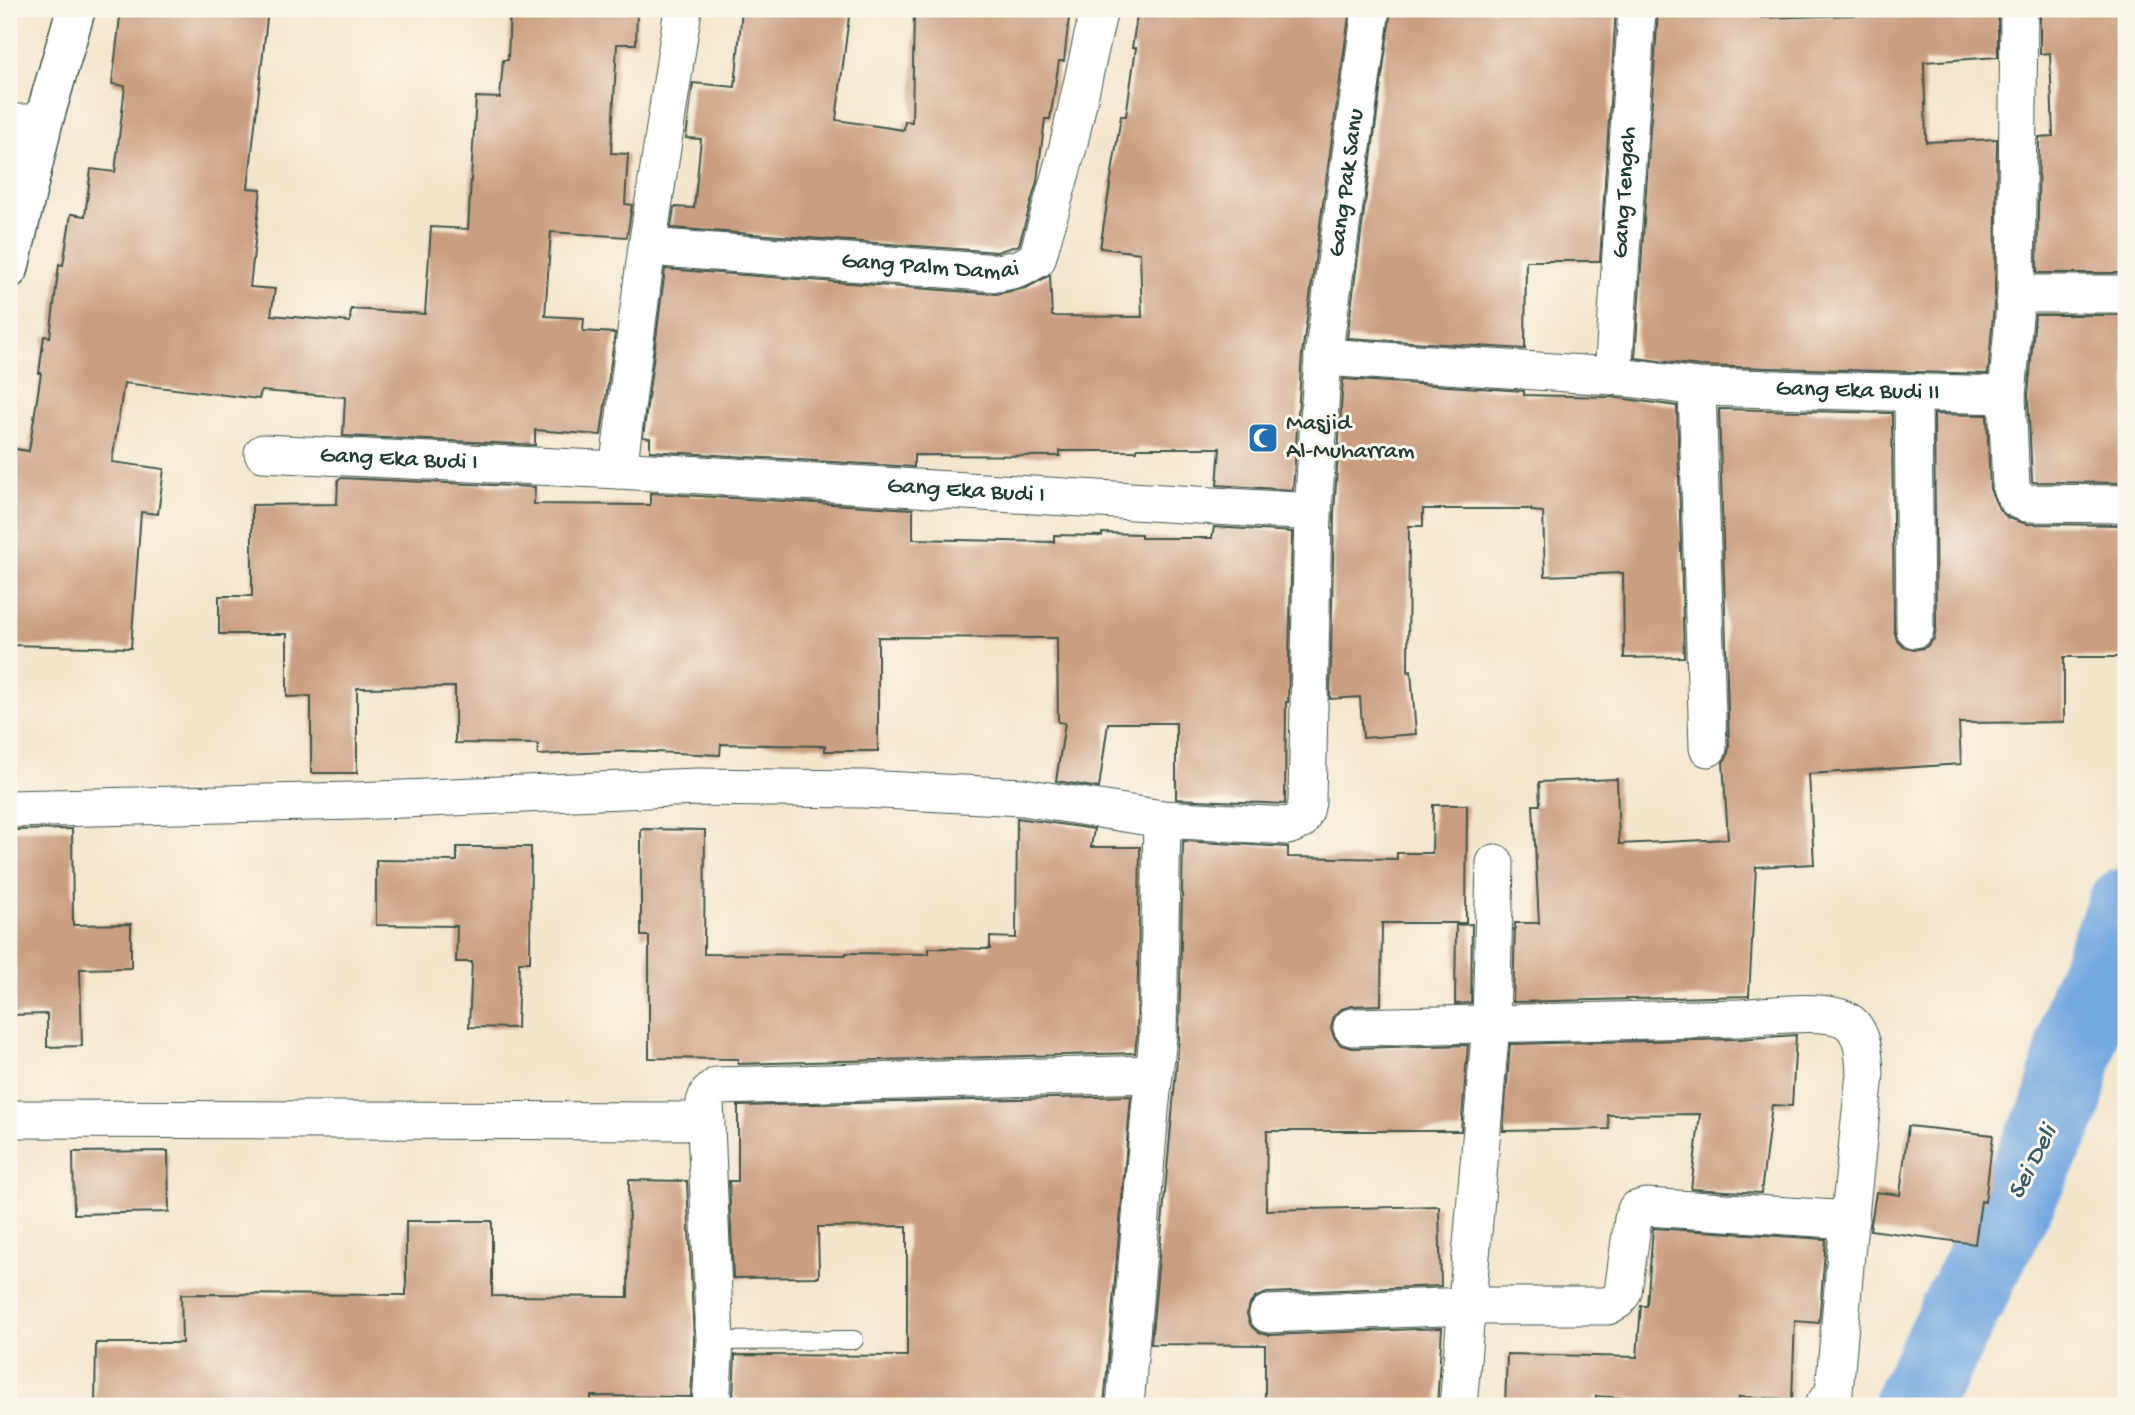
<svg xmlns="http://www.w3.org/2000/svg" width="2135" height="1415" viewBox="0 0 2135 1415" font-family="'Gochi Hand',sans-serif">
	<rect width="100%" height="100%" fill="#fbf7ec"/>
	<filter id="ink" filterUnits="userSpaceOnUse"><feTurbulence type="fractalNoise" baseFrequency=".0143" numOctaves="2"/><feDisplacementMap in="SourceGraphic" scale="14" xChannelSelector="R" yChannelSelector="G"/><feConvolveMatrix kernelMatrix="1 2 1 2 8 2 1 2 1" color-interpolation-filters="sRGB"/></filter>
	<filter id="wash" filterUnits="userSpaceOnUse"><feTurbulence type="fractalNoise" baseFrequency=".00686" numOctaves="4" result="noise"/><feDisplacementMap in="SourceGraphic" scale="28" xChannelSelector="R" yChannelSelector="G"/><feGaussianBlur stdDeviation="1.57" result="paint"/><feColorMatrix in="noise" values="0 0 0 0 0 0 0 0 0 0 0 0 0 0 0 0 0 1.4 0 .05"/><feComposite in="paint" operator="in"/></filter>
	<g filter="url(#wash)">
		<rect width="100%" height="100%" fill="#f4e6cd"/>
		<g fill="none" stroke-linecap="round" stroke-linejoin="round">
			<path stroke="#73a8e0" stroke-width="79" d="M 1912,1406 L 2061,1108 L 2085,1007 L 2126,907"/>
		</g>
		<g id="blocks">
			<g fill="#ca9e80">
				<path d="M 121,9 L 268,9 L 248,188 L 261,189 L 250,287 L 275,289 L 271,315 L 350,322 L 351,309 L 425,314 L 431,227 L 468,229 L 476,97 L 500,98 L 503,60 L 508,60 L 510,9 L 637,9 L 636,44 L 617,44 L 611,153 L 628,154 L 625,204 L 632,205 L 627,237 L 551,232 L 545,316 L 584,318 L 583,331 L 615,333 L 601,435 L 535,430 L 535,445 L 343,436 L 345,397 L 261,391 L 259,399 L 124,383 L 112,462 L 164,469 L 158,514 L 141,512 L 131,648 L 9,645 L 9,448 L 29,451 L 41,373 L 39,373 L 44,336 L 50,337 L 59,264 L 63,265 L 71,214 L 85,216 L 91,169 L 115,172 L 125,86 L 112,84 Z"/>
				<path d="M 742,9 L 850,9 L 836,120 L 904,130 L 905,121 L 912,122 L 914,9 L 1070,9 L 1064,61 L 1059,61 L 1050,119 L 1045,119 L 1037,181 L 1019,245 L 997,252 L 671,228 L 674,207 L 694,208 L 701,139 L 686,138 L 693,83 L 735,87 Z"/>
				<path d="M 1138,9 L 1350,9 L 1302,354 L 1293,490 L 1217,485 L 1220,448 L 1137,448 L 1137,451 L 1060,451 L 1060,456 L 914,455 L 914,467 L 650,451 L 650,438 L 643,437 L 665,269 L 996,294 L 1026,288 L 1050,275 L 1052,316 L 1142,317 L 1140,253 L 1100,248 L 1121,116 L 1126,116 L 1136,48 L 1132,48 Z"/>
				<path d="M 1391,9 L 1616,9 L 1600,261 L 1526,261 L 1525,349 L 1347,338 Z"/>
				<path d="M 1658,9 L 1761,9 L 1761,18 L 1855,15 L 1855,9 L 1998,9 L 1998,57 L 1924,62 L 1926,142 L 1997,139 L 1995,293 L 1988,374 L 1699,366 L 1635,358 Z"/>
				<path d="M 2040,9 L 2126,9 L 2126,273 L 2037,273 L 2039,137 L 2053,136 L 2050,53 L 2040,54 Z"/>
				<path d="M 2035,315 L 2126,315 L 2126,483 L 2032,482 L 2028,395 Z"/>
				<path d="M 1343,379 L 1524,391 L 1524,395 L 1611,397 L 1677,406 L 1684,657 L 1624,658 L 1623,573 L 1545,576 L 1543,512 L 1531,511 L 1531,509 L 1423,509 L 1423,526 L 1409,526 L 1408,672 L 1411,671 L 1416,734 L 1363,738 L 1360,697 L 1330,699 L 1334,513 Z"/>
				<path d="M 1719,409 L 1892,413 L 1894,629 L 1897,640 L 1904,647 L 1914,650 L 1926,647 L 1934,639 L 1936,629 L 1934,414 L 1987,415 L 1990,489 L 1999,509 L 2008,518 L 2027,524 L 2126,525 L 2126,657 L 2064,657 L 2064,722 L 1959,723 L 1961,764 L 1809,774 L 1814,864 L 1756,867 L 1749,996 L 1513,1002 L 1515,923 L 1539,923 L 1533,805 L 1540,805 L 1539,782 L 1617,779 L 1619,844 L 1728,839 L 1723,762 L 1727,757 L 1729,747 Z"/>
				<path d="M 340,478 L 535,487 L 534,504 L 650,505 L 650,493 L 913,509 L 913,539 L 1054,542 L 1054,535 L 1102,536 L 1102,533 L 1141,534 L 1141,538 L 1212,538 L 1214,527 L 1292,532 L 1288,702 L 1286,702 L 1285,804 L 1176,799 L 1176,723 L 1108,723 L 1099,788 L 1056,781 L 1065,723 L 1058,722 L 1057,638 L 878,637 L 878,751 L 825,751 L 825,746 L 721,744 L 720,755 L 632,751 L 538,755 L 538,744 L 455,743 L 455,687 L 357,688 L 357,773 L 311,773 L 311,696 L 287,697 L 287,634 L 219,634 L 219,596 L 252,596 L 252,505 L 337,504 L 338,480 Z"/>
				<path d="M 1433,805 L 1467,805 L 1466,923 L 1382,923 L 1381,1005 L 1352,1006 L 1342,1009 L 1334,1016 L 1331,1028 L 1334,1037 L 1341,1045 L 1352,1048 L 1468,1045 L 1461,1131 L 1267,1131 L 1266,1210 L 1439,1206 L 1441,1286 L 1267,1293 L 1256,1297 L 1250,1304 L 1247,1314 L 1251,1326 L 1259,1333 L 1269,1335 L 1442,1328 L 1437,1406 L 1265,1406 L 1265,1345 L 1151,1344 L 1179,1038 L 1183,841 L 1288,847 L 1288,857 L 1397,859 L 1397,853 L 1432,853 Z"/>
				<path d="M 1017,818 L 1094,829 L 1091,847 L 1140,847 L 1137,1035 L 1135,1053 L 738,1064 L 738,1059 L 649,1058 L 649,936 L 641,936 L 641,829 L 705,830 L 704,954 L 846,955 L 846,953 L 929,954 L 929,948 L 990,949 L 990,937 L 1016,938 Z"/>
				<path d="M 72,829 L 73,925 L 131,924 L 131,968 L 80,969 L 82,1046 L 47,1047 L 47,1014 L 9,1015 L 9,830 Z"/>
				<path d="M 457,847 L 531,847 L 530,962 L 519,962 L 517,1028 L 469,1027 L 472,962 L 456,962 L 457,926 L 376,925 L 376,860 L 457,861 Z"/>
				<path d="M 1472,924 L 1471,1003 L 1455,1004 L 1456,925 Z"/>
				<path d="M 1796,1035 L 1792,1106 L 1772,1105 L 1761,1193 L 1691,1189 L 1700,1114 L 1608,1115 L 1609,1129 L 1503,1131 L 1510,1044 L 1740,1039 Z"/>
				<path d="M 1131,1096 L 1104,1406 L 737,1406 L 737,1397 L 733,1397 L 735,1355 L 907,1356 L 907,1226 L 818,1227 L 819,1277 L 733,1278 L 729,1181 L 738,1181 L 738,1106 Z"/>
				<path d="M 1908,1126 L 1993,1135 L 1985,1202 L 1981,1201 L 1975,1244 L 1870,1230 L 1876,1192 L 1900,1195 Z"/>
				<path d="M 168,1151 L 169,1212 L 74,1214 L 73,1152 Z"/>
				<path d="M 629,1180 L 687,1181 L 694,1341 L 691,1397 L 591,1396 L 591,1406 L 484,1406 L 484,1405 L 203,1406 L 95,1404 L 96,1343 L 182,1343 L 181,1294 L 406,1295 L 406,1221 L 492,1221 L 492,1296 L 628,1297 Z"/>
				<path d="M 1653,1228 L 1826,1239 L 1819,1323 L 1795,1321 L 1792,1399 L 1739,1397 L 1738,1405 L 1596,1396 L 1595,1406 L 1505,1406 L 1507,1354 L 1637,1357 L 1641,1306 L 1647,1306 Z"/>
			</g>
		</g>
	</g>
	<g filter="url(#ink)">
		<use href="#blocks" fill-opacity="0" stroke="#3f564b" stroke-width="2"/>
		<g fill="none" stroke-linecap="round" stroke-linejoin="round">
			<g stroke="#3f564b" stroke-width="20">
				<path id="service" d="M 715,1341 L 854,1340"/>
			</g>
			<g stroke="#3f564b" stroke-width="39">
				<g id="minor">
					<path d="M 2019,9 L 2016,294 L 2007,395 L 2011,488 L 2017,499 L 2027,503 L 2126,504"/>
					<path d="M 9,123 L 43,123"/>
					<path id="s1" d="M 647,247 L 998,273 L 1021,268 L 1037,259 L 1068,147 L 1099,9"/>
					<path d="M 2016,294 L 2126,294"/>
					<path id="s2" d="M 1323,357 L 1613,376 L 1697,387 L 2007,395"/>
					<path id="s3" d="M 1613,376 L 1637,9"/>
					<path d="M 1697,387 L 1708,748"/>
					<path d="M 1913,392 L 1915,629"/>
					<path id="s4" d="M 263,453 L 618,470 L 1313,512"/>
					<path d="M 618,470 L 647,247 L 683,9"/>
					<path id="s5" d="M 9,809 L 354,801 L 697,787 L 862,789 L 1023,797 L 1162,819 L 1288,826 L 1300,821 L 1305,811 L 1307,802 L 1313,512 L 1323,357 L 1371,9"/>
					<path d="M 1352,1027 L 1739,1018 C 1764,1016 1829,1007 1849,1022 C 1864,1034 1864,1057 1865,1074 L 1846,1253 L 1834,1393 L 1823,1406"/>
					<path d="M 9,1119 L 706,1121"/>
					<path d="M 1268,1314 L 1467,1306 L 1608,1306 L 1618,1300 L 1623,1292 L 1633,1219 L 1636,1210 L 1646,1207 L 1851,1220"/>
					<path d="M 711,1406 L 715,1341 L 705,1102 L 708,1094 L 717,1086 L 1153,1074"/>
					<path d="M 1125,1406 L 1150,1111 L 1158,1036 L 1162,819"/>
					<path d="M 1458,1406 L 1491,1025 L 1495,863"/>
				</g>
			</g>
			<g stroke="#3f564b" stroke-width="41">
				<path id="secondary" d="M 9,269 L 43,123 L 76,9"/>
			</g>
			<use href="#service" stroke="#fff" stroke-width="18"/>
			<use href="#minor" stroke="#fff" stroke-width="37"/>
			<use href="#secondary" stroke="#fff" stroke-width="38"/>
		</g>
	</g>
	<defs>
		<g id="mosque-square" transform="scale(1.575)"><rect x="-9" y="-9" width="18" height="18" rx="4" fill="#1f6fb2" stroke="#fbf7ec"/><path d="M3.5-4.9A6 6 0 1 0 3.5 4.9A5 5 0 1 1 3.5-4.9Z" fill="#fff"/></g>
	</defs>
	<g fill-rule="evenodd">
		<use href="#mosque-square" x="1263" y="438"/>
	</g>
	<g text-anchor="middle" dominant-baseline="central" stroke-width="6" stroke-linejoin="round" paint-order="stroke">
		<g font-size="24" fill="#1f3d34" stroke="#fbf7ec">
			<text stroke="none"><textPath href="#s5" startOffset="1936">Gang Pak Sanu</textPath></text>
			<text stroke="none"><textPath href="#s3" startOffset="184">Gang Tengah</textPath></text>
			<text stroke="none"><textPath href="#s1" startOffset="284">Gang Palm Damai</textPath></text>
			<text stroke="none"><textPath href="#s2" startOffset="536">Gang Eka Budi II</textPath></text>
			<text stroke="none"><textPath href="#s4" startOffset="136">Gang Eka Budi I</textPath></text>
			<text stroke="none"><textPath href="#s4" startOffset="704">Gang Eka Budi I</textPath></text>
		</g>
		<g font-size="24" fill="#1f3d34" stroke="#fbf7ec" text-anchor="start">
			<text x="1286" y="424">Masjid<tspan x="1286" dy="28">Al-Muharram</tspan></text>
		</g>
		<g font-size="26" font-style="italic" fill="#385d68" stroke="#fbf7ec">
			<text transform="translate(2034 1163) rotate(-63)">Sei Deli</text>
		</g>
	</g>
	<rect width="2135" height="1415" fill="none" stroke="#fbf7ec" stroke-width="35"/>
</svg>
